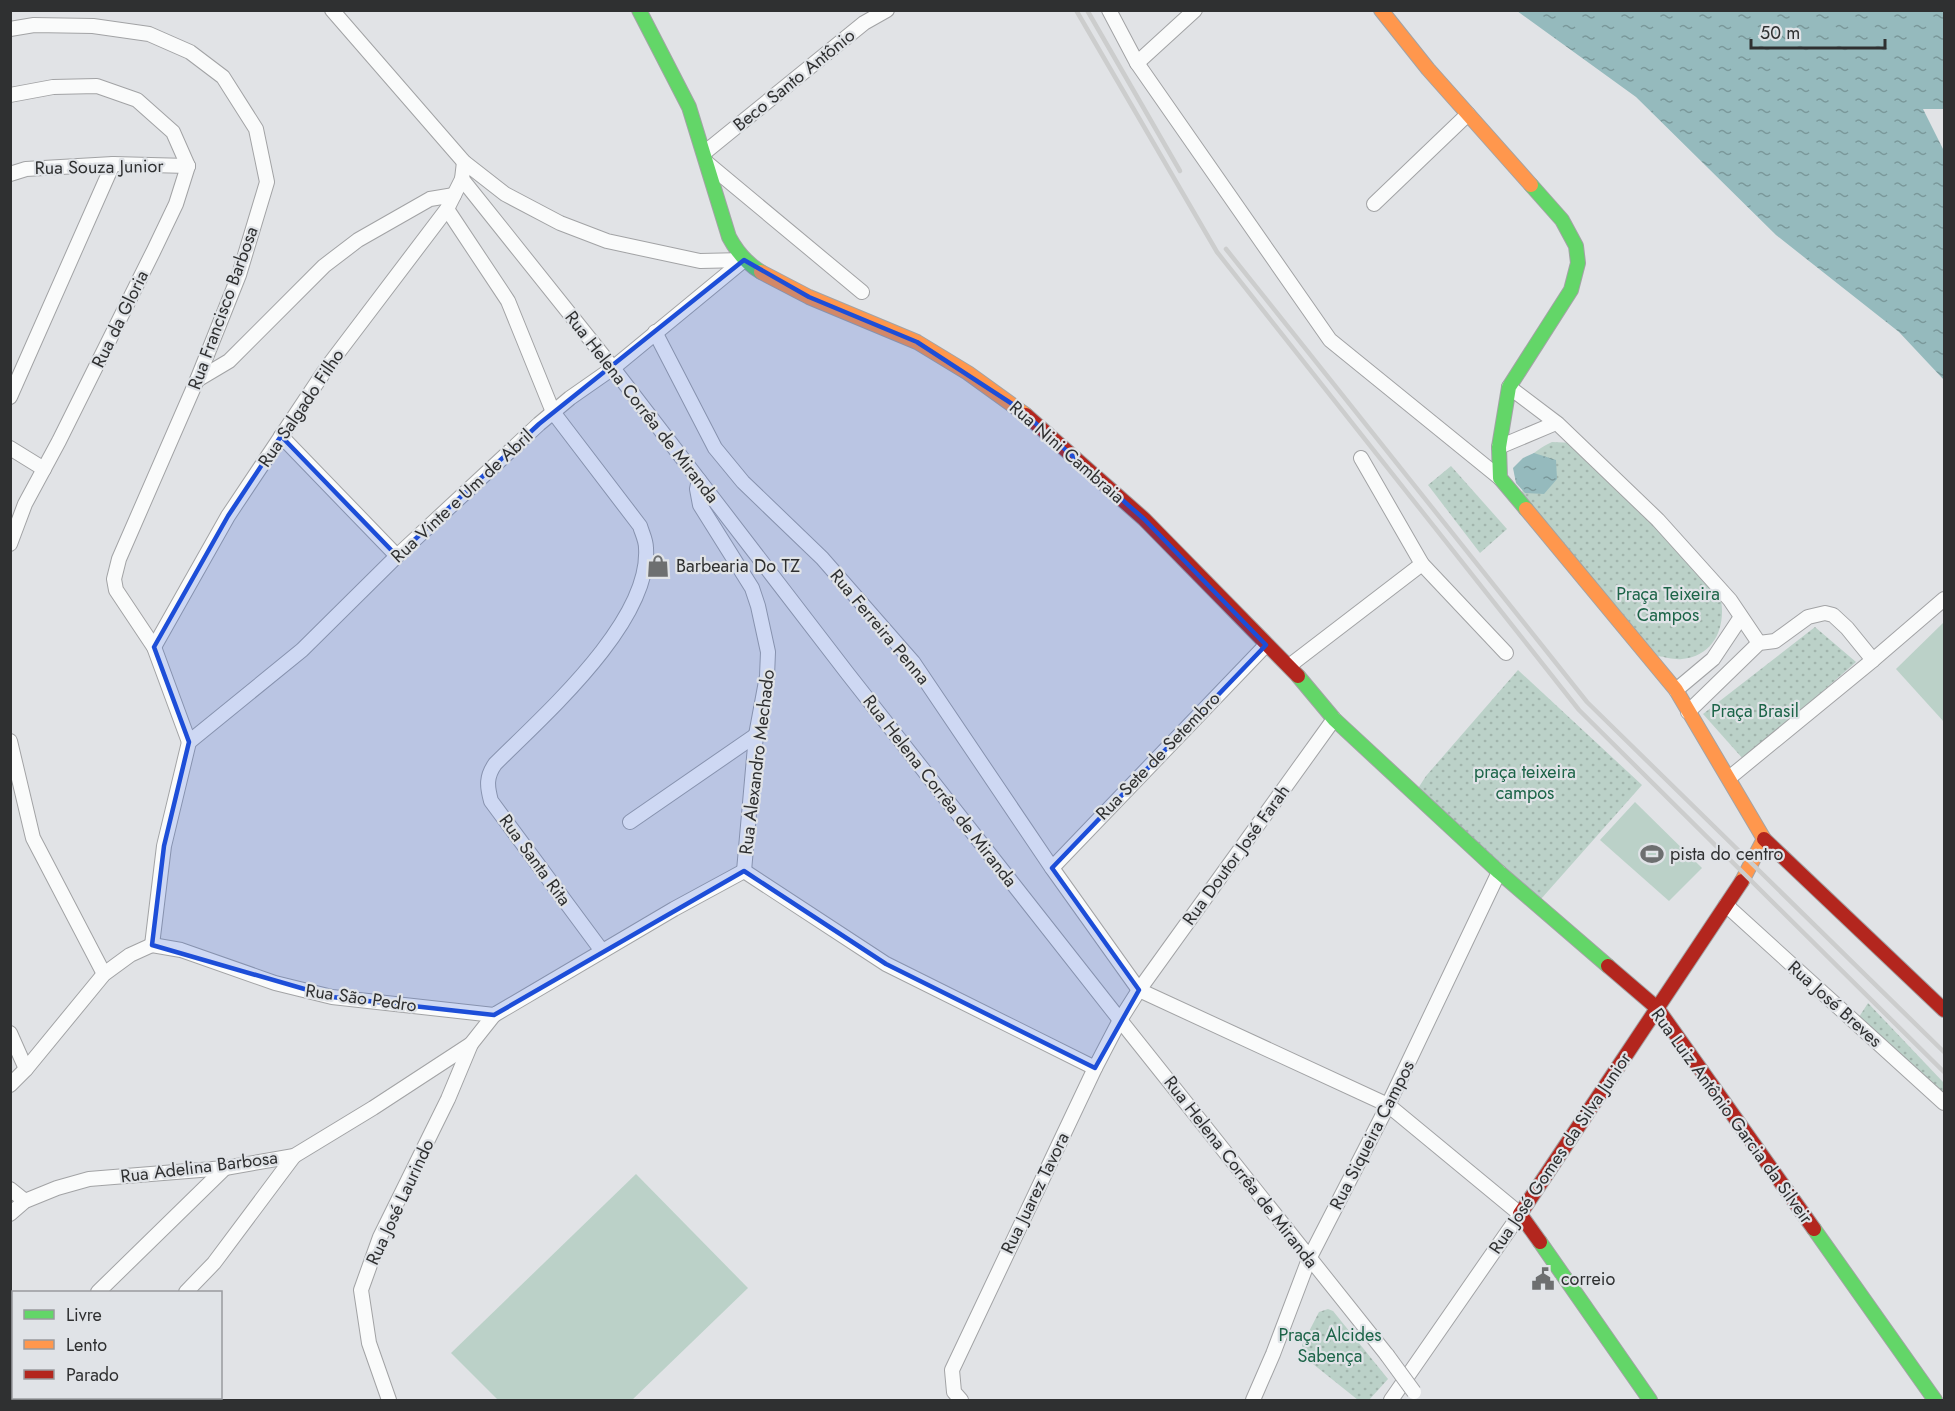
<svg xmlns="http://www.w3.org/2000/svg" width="1955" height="1411" viewBox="0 0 1955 1411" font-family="Jost,sans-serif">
	<defs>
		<pattern id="green-dots" width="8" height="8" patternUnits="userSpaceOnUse" patternTransform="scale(1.5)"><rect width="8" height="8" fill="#bbd1c8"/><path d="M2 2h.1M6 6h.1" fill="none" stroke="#a1b4ac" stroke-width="1.8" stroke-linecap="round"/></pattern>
		<pattern id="water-ripples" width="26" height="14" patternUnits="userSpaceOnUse" patternTransform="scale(1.5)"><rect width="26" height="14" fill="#95babd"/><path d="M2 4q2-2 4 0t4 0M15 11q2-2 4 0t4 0" fill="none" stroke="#7a989a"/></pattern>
	</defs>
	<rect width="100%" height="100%" fill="#e1e3e6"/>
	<g fill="url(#green-dots)">
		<path d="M 1552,442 L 1576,443 L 1720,595 C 1727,624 1716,656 1682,659 C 1675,660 1665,657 1658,656 L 1522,494 C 1526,463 1522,457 1552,442 Z"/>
		<path d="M 1451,466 L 1507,529 L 1480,553 L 1428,485 Z"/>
		<path d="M 1815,627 L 1856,662 L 1744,760 L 1703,714 Z"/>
		<path d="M 1518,670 L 1642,785 L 1541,899 L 1417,790 L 1426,776 Z"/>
		<path d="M 1868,1003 L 1944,1083 L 1944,1094 L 1859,1017 Z"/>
		<path d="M 1328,1309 L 1333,1311 L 1388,1379 L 1369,1400 L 1358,1400 L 1303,1356 L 1302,1345 L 1319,1312 Z"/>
	</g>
	<g fill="#bbd1c8">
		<path d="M 1944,622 L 1944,722 L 1896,669 Z"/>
		<path d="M 1635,802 L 1702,868 L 1669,901 L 1600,840 Z"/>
		<path d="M 636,1174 L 748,1288 L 632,1400 L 498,1400 L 451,1353 Z"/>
	</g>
	<g fill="url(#water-ripples)">
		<path d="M 1517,11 L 1944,11 L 1944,109 L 1923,109 L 1944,151 L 1944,380 L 1899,332 L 1776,235 L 1636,97 Z"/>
		<path d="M 1534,453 L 1556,460 L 1557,479 L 1544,494 L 1525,493 L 1516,483 L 1513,468 L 1523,458 Z"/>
	</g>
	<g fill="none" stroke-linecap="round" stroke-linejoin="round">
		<g stroke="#a2a3a5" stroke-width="16">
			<g id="street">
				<path d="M 332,10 L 464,162 L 505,194 L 560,223 L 607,241 L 700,261 L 744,260"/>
				<path d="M 1109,10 L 1137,63 L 1330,340 L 1500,478"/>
				<path d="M 10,29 L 34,25 L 93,26 L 149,34 L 190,52 L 223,77 L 256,129 L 267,182 L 239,275 L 197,380 L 119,559 L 114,579 L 116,590 L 154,647 L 189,742"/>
				<path d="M 1137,63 L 1195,10"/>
				<path d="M 10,95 L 53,87 L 97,86 L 137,100 L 173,132 L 188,166"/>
				<path d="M 704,153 L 864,23 L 887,10"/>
				<path d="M 707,163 L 862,292"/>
				<path d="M 10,174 L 26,169 L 113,164 L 188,166"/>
				<path d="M 462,179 L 613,368 L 848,674 L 1120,1020 L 1387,1355"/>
				<path d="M 1374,204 L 1468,114"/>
				<path d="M 447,209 L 508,301 L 553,412 L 640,526 C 642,533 646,540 646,548 C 651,622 544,715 495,764 C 486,777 487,786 491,801 L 602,951"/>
				<path d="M 655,332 L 715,448 L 743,482 L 822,558 L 913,662 L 1052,868 L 1139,990 L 1388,1105 L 1520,1214 L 1391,1400"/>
				<path d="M 197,380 L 229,361 L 324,266 L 358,240 L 430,199 L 454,195"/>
				<path d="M 1509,387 L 1558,424 L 1658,520 L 1730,600 L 1759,643"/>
				<path d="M 10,397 L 113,164"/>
				<path d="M 281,436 L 397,556"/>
				<path d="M 1499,447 L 1556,423"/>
				<path d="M 10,448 L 44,469"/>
				<path d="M 1361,458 L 1422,564 L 1506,653"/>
				<path d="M 699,480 L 697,489 L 700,505 L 752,588 L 758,606 L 768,652 L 767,676 L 756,735 L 744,871"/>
				<path d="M 10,544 L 25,504 L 59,441 L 154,250 L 176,204 L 188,166"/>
				<path d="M 154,647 L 228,516 L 328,366 L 447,209 L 462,179 L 464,162"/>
				<path d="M 1289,666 L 1422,564"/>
				<path d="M 1676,690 L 1713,659 L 1741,617"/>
				<path d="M 1688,712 L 1759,643 L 1775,641 L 1808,617 L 1825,613 L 1833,615 L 1847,628 L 1873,660 L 1944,599"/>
				<path d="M 10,741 L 33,838 L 104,974"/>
				<path d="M 189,742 L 302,650 L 397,556 L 539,424 L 570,398 L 613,368 L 744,260"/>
				<path d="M 1729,778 L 1873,660"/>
				<path d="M 630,822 L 756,735"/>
				<path d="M 1052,868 L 1266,645"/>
				<path d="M 744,871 L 886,964 L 1095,1068"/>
				<path d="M 1726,905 L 1944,1103"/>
				<path d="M 152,945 L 181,950 L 275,983 L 332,997 L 494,1015 L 674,909 L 744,871"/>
				<path d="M 152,945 L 164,846 L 189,742"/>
				<path d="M 10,1033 L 26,1069"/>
				<path d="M 10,1085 L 26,1069 L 104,974 L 130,955 L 152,945"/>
				<path d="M 10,1189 L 25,1201"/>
				<path d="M 10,1214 L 25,1201 L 57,1188 L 89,1179 L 225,1168 L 294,1156 L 373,1108 L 471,1044 L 494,1015"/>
				<path d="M 98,1292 L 225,1168"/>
				<path d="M 186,1292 L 214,1263 L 294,1156"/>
				<path d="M 10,1383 L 14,1380"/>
				<path d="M 82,1400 L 85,1398"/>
				<path d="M 389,1400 L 369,1343 L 361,1290 L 380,1237 L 448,1099 L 471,1044"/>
				<path d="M 961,1400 L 954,1392 L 952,1370 L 1095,1068 L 1120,1020 L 1139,990 L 1334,719"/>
				<path d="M 1253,1400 L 1273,1354 L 1309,1259 L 1388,1105 L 1499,872"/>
			</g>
		</g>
		<g stroke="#a2a3a5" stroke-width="16">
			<g id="fast">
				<path d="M 639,10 L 689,107 L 729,237 C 737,252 746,263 761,272"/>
				<path d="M 1526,509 L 1500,478 L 1499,447 L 1509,387 L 1571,290 L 1578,263 L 1576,246 L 1562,220 L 1531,185"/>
				<path d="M 1298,676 L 1334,719 L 1499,872 L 1608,966"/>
				<path d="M 1814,1229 L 1935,1400"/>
				<path d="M 1540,1242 L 1650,1400"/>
			</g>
		</g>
		<g stroke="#a2a3a5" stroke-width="16">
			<g id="slow">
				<path d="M 1381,10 L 1428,69 L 1531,185"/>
				<path d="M 761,272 L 809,297 L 917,342 L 968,373 L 1026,415"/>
				<path d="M 1526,509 L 1676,690 L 1764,839 L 1742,881"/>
			</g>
		</g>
		<g stroke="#a2a3a5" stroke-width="16">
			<g id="jam">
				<path d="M 1026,415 L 1144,519 L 1298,676"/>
				<path d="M 1764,839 L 1944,1010"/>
				<path d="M 1608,966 L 1657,1008 L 1814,1229"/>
				<path d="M 1540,1242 L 1520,1214 L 1742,881"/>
			</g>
		</g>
		<use href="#street" stroke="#fafbfb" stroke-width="14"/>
		<use href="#fast" stroke="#63d668" stroke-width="14"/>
		<use href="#slow" stroke="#ff974d" stroke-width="14"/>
		<use href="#jam" stroke="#b3261e" stroke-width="14"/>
		<g stroke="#cccdcd" stroke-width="4.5">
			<path d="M 1076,10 L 1217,252 L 1579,710 L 1944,1072"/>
			<path d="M 1087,10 L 1180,171"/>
			<path d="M 1226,249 L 1587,702 L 1944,1052"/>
		</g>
		<g stroke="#a2a3a5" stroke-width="16" stroke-linecap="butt">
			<path id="street-bridge" d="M 1387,1355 L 1414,1392"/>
		</g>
		<use href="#street-bridge" stroke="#fafbfb" stroke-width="14"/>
	</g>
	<path fill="#1d4ed8" fill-opacity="0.2" stroke="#1d4ed8" stroke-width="4.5" stroke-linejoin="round" d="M 744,260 L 809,297 L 917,342 L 1017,407 L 1144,519 L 1266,645 L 1052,868 L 1139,990 L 1095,1068 L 886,964 L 744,871 L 494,1015 L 332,997 L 152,945 L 164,846 L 189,742 L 154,647 L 228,516 L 281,436 L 397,556 L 539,424 Z"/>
	<defs>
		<g id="shop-bare" transform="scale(1.8)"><path d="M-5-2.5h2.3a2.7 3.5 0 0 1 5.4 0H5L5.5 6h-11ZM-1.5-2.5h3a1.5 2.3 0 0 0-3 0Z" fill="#6d6f70" stroke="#e0e3e7" stroke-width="2.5" paint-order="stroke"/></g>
		<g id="stadium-bare" transform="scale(1.8)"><path d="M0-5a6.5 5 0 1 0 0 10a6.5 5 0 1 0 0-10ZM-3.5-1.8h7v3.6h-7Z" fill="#6d6f70" stroke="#e0e3e7" stroke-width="2.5" paint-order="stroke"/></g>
		<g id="civic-bare" transform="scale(1.8)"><path d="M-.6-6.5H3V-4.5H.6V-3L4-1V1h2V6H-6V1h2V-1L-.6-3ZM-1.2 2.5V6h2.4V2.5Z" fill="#6d6f70" stroke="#e0e3e7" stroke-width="2.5" paint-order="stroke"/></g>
	</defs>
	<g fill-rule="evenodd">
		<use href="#shop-bare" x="658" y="566"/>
		<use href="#stadium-bare" x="1652" y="854"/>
		<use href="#civic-bare" x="1543" y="1279"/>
	</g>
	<g text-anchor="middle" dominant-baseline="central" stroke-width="4.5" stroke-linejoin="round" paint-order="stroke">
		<g font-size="18" fill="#2f3031" stroke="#e0e3e7">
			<text transform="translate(794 80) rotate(-39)">Beco Santo Antônio</text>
			<text transform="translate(99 167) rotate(-1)">Rua Souza Junior</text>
			<text transform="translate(223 308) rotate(-70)">Rua Francisco Barbosa</text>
			<text transform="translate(120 319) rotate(-64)">Rua da Gloria</text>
			<text transform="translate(642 407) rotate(52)">Rua Helena Corrêa de Miranda</text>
			<text transform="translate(301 408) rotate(-56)">Rua Salgado Filho</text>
			<text transform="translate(1067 452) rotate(41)">Rua Nini Cambraia</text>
			<text transform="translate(462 496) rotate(-43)">Rua Vinte e Um de Abril</text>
			<text transform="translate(880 627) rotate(50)">Rua Ferreira Penna</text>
			<text transform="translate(1158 756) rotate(-46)">Rua Sete de Setembro</text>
			<text transform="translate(757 762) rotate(-83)">Rua Alexandro Mechado</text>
			<text transform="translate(940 791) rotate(52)">Rua Helena Corrêa de Miranda</text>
			<text transform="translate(1236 855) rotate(-54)">Rua Doutor José Farah</text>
			<text transform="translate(535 860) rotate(54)">Rua Santa Rita</text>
			<text transform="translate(361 998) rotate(8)">Rua São Pedro</text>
			<text transform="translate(1835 1004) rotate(42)">Rua José Breves</text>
			<text transform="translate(1732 1116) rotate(54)">Rua Luiz Antônio Garcia da Silveir</text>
			<text transform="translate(1372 1135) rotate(-63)">Rua Siqueira Campos</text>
			<text transform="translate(1560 1153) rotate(-56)">Rua José Gomes da Silva Junior</text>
			<text transform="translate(199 1167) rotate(-7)">Rua Adelina Barbosa</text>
			<text transform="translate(1241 1172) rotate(52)">Rua Helena Corrêa de Miranda</text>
			<text transform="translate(1035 1193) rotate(-64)">Rua Juarez Tavora</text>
			<text transform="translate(400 1202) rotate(-65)">Rua José Laurindo</text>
		</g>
		<g font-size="18" fill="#2f3031" stroke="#e0e3e7" text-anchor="start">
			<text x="676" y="566">Barbearia Do TZ</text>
			<text x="1670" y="854">pista do centro</text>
			<text x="1561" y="1279">correio</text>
		</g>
		<g font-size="18" fill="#1c6448" stroke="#e0e3e7">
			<text x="1668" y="594">Praça Teixeira<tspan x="1668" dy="21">Campos</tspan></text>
			<text x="1755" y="711">Praça Brasil</text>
			<text x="1525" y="772">praça teixeira<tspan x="1525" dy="21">campos</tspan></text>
			<text x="1330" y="1335">Praça Alcides<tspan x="1330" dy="21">Sabença</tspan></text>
		</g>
	</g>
	<rect width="1955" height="1411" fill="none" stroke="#2f3031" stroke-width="24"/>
	<rect x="12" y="1291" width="210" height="108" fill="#e0e3e7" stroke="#999b9e" stroke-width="1.5"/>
	<rect x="24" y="1310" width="30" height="9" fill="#63d668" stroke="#999b9e" stroke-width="1.5"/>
	<text x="66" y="1321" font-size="18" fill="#2f3031">Livre</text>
	<rect x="24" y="1340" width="30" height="9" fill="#ff974d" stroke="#999b9e" stroke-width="1.5"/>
	<text x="66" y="1351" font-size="18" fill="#2f3031">Lento</text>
	<rect x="24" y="1370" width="30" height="9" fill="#b3261e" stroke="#999b9e" stroke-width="1.5"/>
	<text x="66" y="1381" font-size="18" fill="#2f3031">Parado</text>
	<path d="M1751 39v9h134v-9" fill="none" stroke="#2f3031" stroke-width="3"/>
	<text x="1760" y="39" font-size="18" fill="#2f3031" stroke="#e0e3e7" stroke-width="4.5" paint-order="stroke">50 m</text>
</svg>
